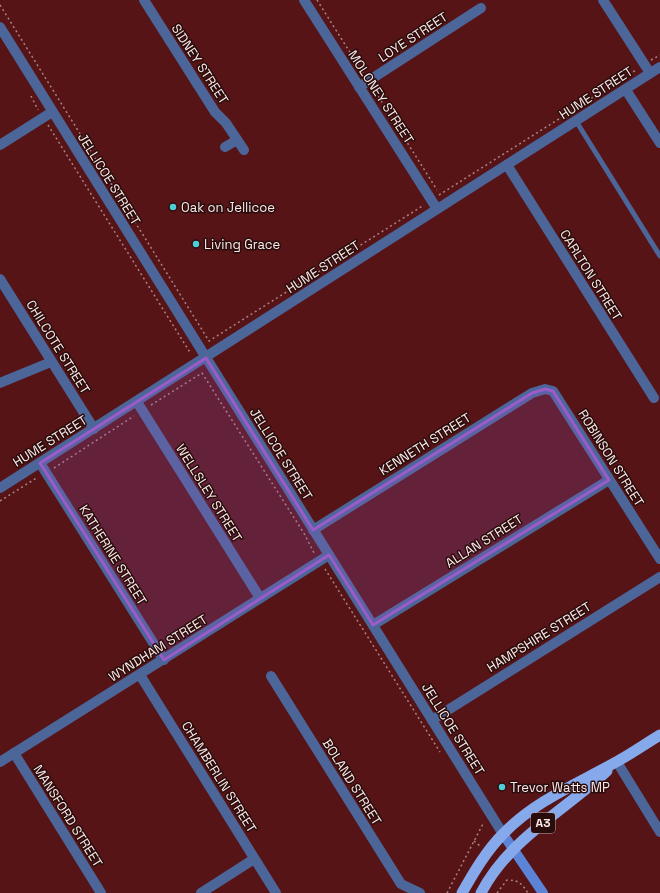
<svg xmlns="http://www.w3.org/2000/svg" width="660" height="893" viewBox="0 0 660 893" font-family="'Space Grotesk',sans-serif">
	<rect width="100%" height="100%" fill="#561417"/>
	<g fill="none" stroke-linecap="round" stroke-linejoin="round">
		<g stroke="#ab8283" stroke-width="1.5" stroke-dasharray="2 3" stroke-linecap="butt">
			<path d="M 317,0 L 363,73"/>
			<path d="M 0,5 L 209,341 L 424,205"/>
			<path d="M 651,60 L 660,55"/>
			<path d="M 373,88 L 437,190"/>
			<path d="M 31,96 L 38,110"/>
			<path d="M 48,125 L 191,354"/>
			<path d="M 439,195 L 636,70"/>
			<path d="M 151,405 L 202,373 L 305,535 L 314,553"/>
			<path d="M 54,468 L 134,416"/>
			<path d="M 0,501 L 38,477"/>
			<path d="M 325,569 L 440,752"/>
			<path d="M 474,841 L 480,846"/>
			<path d="M 447,893 L 484,822"/>
			<path d="M 497,893 L 507,880 C 519,880 522,884 528,893"/>
		</g>
		<path stroke="#4c669a" stroke-width="5" d="M 576,121 L 660,256"/>
		<g stroke="#4c669a" stroke-width="10">
			<path d="M 144,0 L 215,112 L 226,123 L 244,150"/>
			<path d="M 304,0 L 437,209"/>
			<path d="M 603,0 L 650,73"/>
			<path d="M 359,87 L 481,8"/>
			<path d="M 626,90 L 660,143"/>
			<path d="M 0,145 L 52,112"/>
			<path d="M 225,147 L 237,140"/>
			<path d="M 507,165 L 654,398"/>
			<path d="M 0,279 L 94,429"/>
			<path d="M 0,383 L 51,362"/>
			<path d="M 137,402 L 260,598"/>
			<path d="M 40,463 L 164,660"/>
			<path d="M 313,530 L 532,393 L 545,389 L 553,391 L 660,559"/>
			<path d="M 373,625 L 609,480"/>
			<path d="M 140,675 L 276,893"/>
			<path d="M 271,676 L 401,884 L 420,893"/>
			<path d="M 432,720 L 660,577"/>
			<path d="M 14,753 L 101,893"/>
			<path d="M 0,762 L 329,555"/>
			<path d="M 617,762 L 660,832"/>
			<path d="M 201,893 L 254,859"/>
		</g>
		<g stroke="#4c669a" stroke-width="10">
			<path d="M 0,27 L 503,834"/>
			<path d="M 0,488 L 660,67"/>
		</g>
		<path stroke="#5b84d7" stroke-width="10" d="M 503,834 L 543,893"/>
		<g stroke="#86a9ec" stroke-width="11">
			<path d="M 462,893 C 474,872 486,851 504,833 C 535,801 577,784 616,762 C 631,754 645,744 660,735"/>
			<path d="M 481,893 C 509,839 564,811 607,771"/>
		</g>
	</g>
	<path fill="#9b5cca" fill-opacity="0.2" stroke="#9b5cca" stroke-width="3" stroke-linejoin="round" d="M 206,358 L 313,530 L 532,393 L 545,389 L 553,391 L 609,480 L 373,625 L 329,555 L 164,660 L 40,463 Z"/>
	<g fill="#52ccd6" stroke="#290d0c" stroke-width="1.5">
		<circle cx="173" cy="207" r="4"/>
		<circle cx="196" cy="244" r="4"/>
		<circle cx="502" cy="787" r="4"/>
	</g>
	<g text-anchor="middle" dominant-baseline="central" stroke-width="3" stroke-linejoin="round" paint-order="stroke">
		<rect fill="#290d0c" stroke="#bca8a7" stroke-width="1" x="531" y="813" width="24" height="20" rx="3"/>
		<g font-size="12" font-weight="bold" fill="#fbeae9">
			<text x="543" y="823">A3</text>
		</g>
		<g font-size="13" fill="#fbeae9" stroke="#290d0c">
			<text transform="translate(413 37) rotate(-33)">LOYE STREET</text>
			<text transform="translate(200 64) rotate(57)">SIDNEY STREET</text>
			<text transform="translate(596 93) rotate(-33)">HUME STREET</text>
			<text transform="translate(381 97) rotate(57)">MOLONEY STREET</text>
			<text transform="translate(109 179) rotate(58)">JELLICOE STREET</text>
			<text transform="translate(323 267) rotate(-33)">HUME STREET</text>
			<text transform="translate(591 275) rotate(58)">CARLTON STREET</text>
			<text transform="translate(58 347) rotate(58)">CHILCOTE STREET</text>
			<text transform="translate(50 441) rotate(-32)">HUME STREET</text>
			<text transform="translate(425 444) rotate(-32)">KENNETH STREET</text>
			<text transform="translate(281 454) rotate(58)">JELLICOE STREET</text>
			<text transform="translate(611 458) rotate(58)">ROBINSON STREET</text>
			<text transform="translate(209 493) rotate(58)">WELLSLEY STREET</text>
			<text transform="translate(484 541) rotate(-32)">ALLAN STREET</text>
			<text transform="translate(113 555) rotate(58)">KATHERINE STREET</text>
			<text transform="translate(539 637) rotate(-32)">HAMPSHIRE STREET</text>
			<text transform="translate(158 648) rotate(-32)">WYNDHAM STREET</text>
			<text transform="translate(453 729) rotate(58)">JELLICOE STREET</text>
			<text transform="translate(219 777) rotate(58)">CHAMBERLIN STREET</text>
			<text transform="translate(352 782) rotate(58)">BOLAND STREET</text>
			<text transform="translate(68 816) rotate(58)">MANSFORD STREET</text>
		</g>
		<g font-size="13" fill="#fbeae9" stroke="#290d0c" text-anchor="start">
			<text x="181" y="207">Oak on Jellicoe</text>
			<text x="204" y="244">Living Grace</text>
			<text x="510" y="787">Trevor Watts MP</text>
		</g>
	</g>
</svg>
